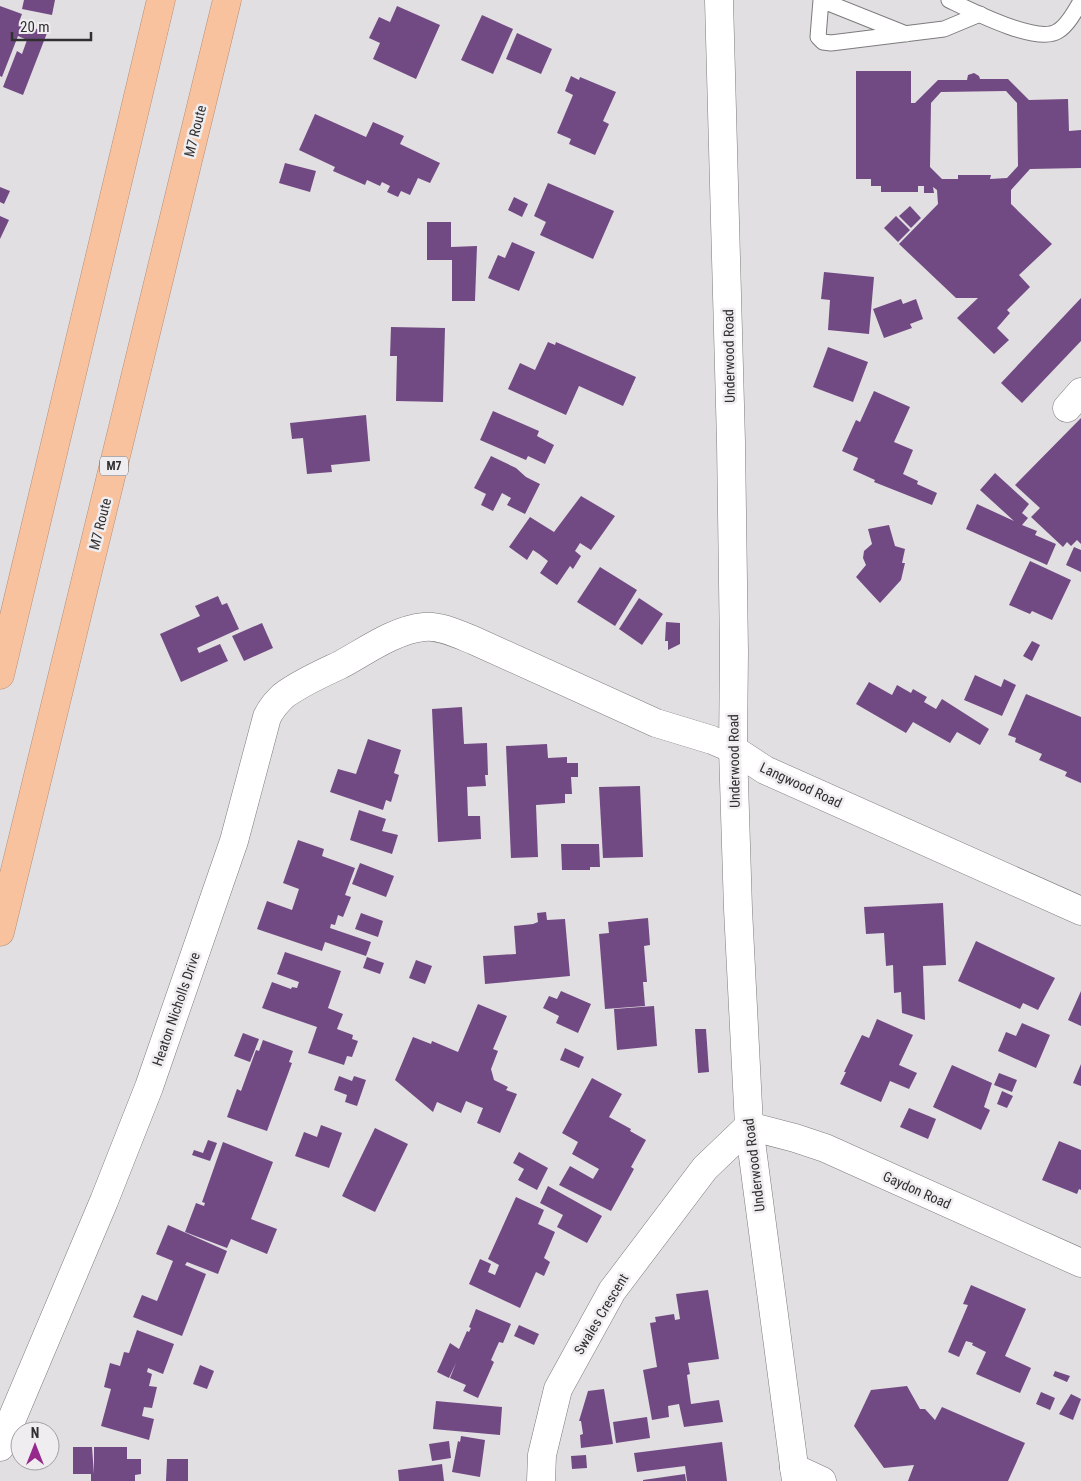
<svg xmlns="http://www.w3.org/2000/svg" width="1081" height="1481" viewBox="0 0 1081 1481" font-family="'Roboto Condensed',sans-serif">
	<rect width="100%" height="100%" fill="#e2dfe2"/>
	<g fill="#724a83" fill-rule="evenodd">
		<path d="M 24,0 L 55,0 L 52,15 L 22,9 Z"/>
		<path d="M 0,6 L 22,14 L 19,22 L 47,33 L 23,95 L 3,87 L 17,51 L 22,54 L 27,40 L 18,36 L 2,77 L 0,76 Z"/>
		<path d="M 397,6 L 440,25 L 416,79 L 373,59 L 380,43 L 369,38 L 379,17 L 390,22 Z"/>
		<path d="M 482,15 L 513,29 L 493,74 L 461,60 Z"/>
		<path d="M 517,33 L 552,49 L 541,74 L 506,59 Z"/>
		<path d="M 856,71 L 911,71 L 911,103 L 915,103 L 938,80 L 967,80 L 968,75 L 974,73 L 979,76 L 980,79 L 1008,79 L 1029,100 L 1068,99 L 1069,131 L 1081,130 L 1081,168 L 1030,169 L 1011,190 L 1011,204 L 1052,244 L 1019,275 L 1030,287 L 1007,310 L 1010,313 L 997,328 L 1009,340 L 994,354 L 957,318 L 978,298 L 956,298 L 899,244 L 938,204 L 937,190 L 933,187 L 934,193 L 924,193 L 924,186 L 918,186 L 918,192 L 881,192 L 881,186 L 871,186 L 871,179 L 856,179 ZM 1006,91 L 1017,103 L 1018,166 L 1007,178 L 990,179 L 991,175 L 958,175 L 958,179 L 942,179 L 930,167 L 931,103 L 941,92 Z"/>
		<path d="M 571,76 L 579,80 L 580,77 L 616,92 L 603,121 L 609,124 L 595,155 L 569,144 L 571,139 L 557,133 L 573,95 L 565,91 Z"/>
		<path d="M 315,114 L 366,137 L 373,122 L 404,136 L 400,144 L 440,163 L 430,183 L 418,178 L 410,195 L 401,191 L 398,197 L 387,192 L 390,186 L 382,182 L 380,186 L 367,180 L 365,185 L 333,171 L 335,167 L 299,150 Z"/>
		<path d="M 285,163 L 316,171 L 310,192 L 279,183 Z"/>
		<path d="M 548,183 L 614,211 L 593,259 L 540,235 L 546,222 L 534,216 Z"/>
		<path d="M 0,187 L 10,191 L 4,204 L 0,202 Z"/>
		<path d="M 514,197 L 528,204 L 522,217 L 508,210 Z"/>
		<path d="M 910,206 L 921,218 L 911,228 L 899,216 Z"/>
		<path d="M 0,216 L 9,220 L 0,239 Z"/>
		<path d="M 896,216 L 910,230 L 898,242 L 884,228 Z"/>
		<path d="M 427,222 L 451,222 L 451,247 L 477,246 L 475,301 L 452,301 L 452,260 L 427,260 Z"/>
		<path d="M 512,242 L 535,252 L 519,291 L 488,278 L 498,255 L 505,258 Z"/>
		<path d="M 824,272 L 874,277 L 869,334 L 828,330 L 830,300 L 821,299 Z"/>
		<path d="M 1081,298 L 1081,341 L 1022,403 L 1001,383 Z"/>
		<path d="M 901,299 L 903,304 L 916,299 L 923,319 L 910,324 L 912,328 L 884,338 L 873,309 Z"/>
		<path d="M 391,327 L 445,328 L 443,402 L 396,401 L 397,356 L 390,356 Z"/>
		<path d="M 548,342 L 555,345 L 556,342 L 636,377 L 623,406 L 579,386 L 566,415 L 508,389 L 520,363 L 535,370 Z"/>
		<path d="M 828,347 L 868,362 L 853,402 L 813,387 Z"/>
		<path d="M 874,391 L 910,407 L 894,442 L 913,450 L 903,474 L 918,481 L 917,484 L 937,493 L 932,505 L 874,482 L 875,480 L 853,470 L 858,458 L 842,451 L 856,420 L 860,422 Z"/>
		<path d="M 493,411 L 539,431 L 537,436 L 554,445 L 545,464 L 528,456 L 526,460 L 480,440 Z"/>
		<path d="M 366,415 L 370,461 L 331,465 L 332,472 L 307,474 L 303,438 L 292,439 L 290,423 Z"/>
		<path d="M 1081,418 L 1081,544 L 1077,540 L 1071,546 L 1067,542 L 1063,547 L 1031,517 L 1040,508 L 1015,485 Z"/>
		<path d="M 491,456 L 516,468 L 526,477 L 540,484 L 525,514 L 507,505 L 511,498 L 502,493 L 493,511 L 481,505 L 486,494 L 474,488 Z"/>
		<path d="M 995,473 L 1029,504 L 1022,513 L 1028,518 L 1022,525 L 1037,531 L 1035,535 L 1056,544 L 1047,565 L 966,529 L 977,504 L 1014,521 L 980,490 Z"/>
		<path d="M 581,496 L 615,516 L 591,550 L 580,543 L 575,551 L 581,556 L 573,569 L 570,566 L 557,585 L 540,573 L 548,561 L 539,554 L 533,550 L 527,560 L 509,547 L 530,517 L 554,532 Z"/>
		<path d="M 889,525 L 895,546 L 905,549 L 902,563 L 905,563 L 901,580 L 880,603 L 856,577 L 866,565 L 863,558 L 864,551 L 872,544 L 868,529 Z"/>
		<path d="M 1074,547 L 1081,550 L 1081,572 L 1066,565 Z"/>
		<path d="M 1030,561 L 1071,580 L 1052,620 L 1032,611 L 1030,614 L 1009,605 Z"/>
		<path d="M 600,567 L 637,590 L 615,626 L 577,602 Z"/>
		<path d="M 218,596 L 222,605 L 227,603 L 239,629 L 197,648 L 199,653 L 220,644 L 228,661 L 181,682 L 160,634 L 200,616 L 195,606 Z"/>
		<path d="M 639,598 L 663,614 L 642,645 L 619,629 Z"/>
		<path d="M 666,622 L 680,623 L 680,644 L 668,650 L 668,641 L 665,641 Z"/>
		<path d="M 262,623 L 273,648 L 244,661 L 232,636 Z"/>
		<path d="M 1032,641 L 1040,645 L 1032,661 L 1023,656 Z"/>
		<path d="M 975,675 L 1001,687 L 1004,679 L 1016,685 L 1002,716 L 964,700 Z"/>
		<path d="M 869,682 L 892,695 L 897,685 L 911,693 L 913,689 L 927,697 L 924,702 L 936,709 L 942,699 L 989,729 L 980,745 L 957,732 L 950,743 L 913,722 L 906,733 L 856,704 Z"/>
		<path d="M 1026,694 L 1081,717 L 1081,783 L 1065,776 L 1067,772 L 1039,760 L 1042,754 L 1015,742 L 1016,738 L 1008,735 Z"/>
		<path d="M 462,707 L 464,744 L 487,743 L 488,775 L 485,775 L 486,786 L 467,787 L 468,816 L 480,816 L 481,839 L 438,842 L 432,709 Z"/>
		<path d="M 368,739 L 401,750 L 394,773 L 399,775 L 391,802 L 386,800 L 383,810 L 330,792 L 338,769 L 356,774 Z"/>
		<path d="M 547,744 L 548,758 L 567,757 L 567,763 L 578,763 L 578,777 L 571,777 L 572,794 L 565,794 L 565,803 L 536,805 L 538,857 L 511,858 L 506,746 Z"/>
		<path d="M 640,786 L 643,857 L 603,858 L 599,787 Z"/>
		<path d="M 359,810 L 386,819 L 382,831 L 398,835 L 392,854 L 350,840 Z"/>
		<path d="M 298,840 L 324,849 L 322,856 L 355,868 L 345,895 L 351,897 L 343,917 L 338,915 L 335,925 L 331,924 L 330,928 L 371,942 L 366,956 L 325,942 L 322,951 L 257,929 L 267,901 L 292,910 L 299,889 L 283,883 Z"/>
		<path d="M 561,844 L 599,844 L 600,867 L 590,867 L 590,870 L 562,870 Z"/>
		<path d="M 360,863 L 394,876 L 386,897 L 352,884 Z"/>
		<path d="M 943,903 L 946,965 L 923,966 L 925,1020 L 902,1013 L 901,992 L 894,993 L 893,965 L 886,966 L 884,933 L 866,934 L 864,907 Z"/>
		<path d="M 546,912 L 547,920 L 565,919 L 570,976 L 485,984 L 483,956 L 516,954 L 514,926 L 533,924 L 538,922 L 537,913 Z"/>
		<path d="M 361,913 L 383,921 L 378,937 L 355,929 Z"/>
		<path d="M 648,918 L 650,945 L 644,946 L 647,982 L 643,982 L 645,1006 L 605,1009 L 599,934 L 609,933 L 608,922 Z"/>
		<path d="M 976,941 L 1055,978 L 1038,1010 L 1023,1003 L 1020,1009 L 958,981 Z"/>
		<path d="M 285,952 L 341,971 L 328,1008 L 343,1014 L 337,1029 L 353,1035 L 352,1039 L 358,1041 L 352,1057 L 347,1056 L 344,1065 L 308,1053 L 317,1027 L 262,1008 L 272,982 L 291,989 L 292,987 L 297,988 L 299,982 L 277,974 Z"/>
		<path d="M 367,957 L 384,963 L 380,974 L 363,968 Z"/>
		<path d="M 416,960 L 432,966 L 425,984 L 409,978 Z"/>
		<path d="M 561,991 L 591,1004 L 578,1033 L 556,1023 L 559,1016 L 543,1008 L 549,996 L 557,999 Z"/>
		<path d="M 1081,991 L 1081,1026 L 1068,1020 Z"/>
		<path d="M 478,1004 L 507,1016 L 493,1049 L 498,1051 L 491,1069 L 494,1080 L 508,1087 L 506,1090 L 517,1094 L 500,1133 L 477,1123 L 483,1108 L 480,1107 L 466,1101 L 461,1113 L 437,1102 L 433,1112 L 395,1080 L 413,1037 L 431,1044 L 432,1041 L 458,1052 Z"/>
		<path d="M 654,1006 L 657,1046 L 617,1050 L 614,1009 Z"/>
		<path d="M 877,1019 L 913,1035 L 899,1065 L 917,1073 L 909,1089 L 890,1081 L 881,1102 L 840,1084 L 846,1072 L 844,1072 L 862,1035 L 869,1038 Z"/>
		<path d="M 1022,1023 L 1050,1035 L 1036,1068 L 998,1051 L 1006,1032 L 1016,1036 Z"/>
		<path d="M 695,1029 L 706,1029 L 709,1072 L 698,1073 Z"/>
		<path d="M 243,1033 L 259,1039 L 250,1062 L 234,1056 Z"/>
		<path d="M 263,1040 L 293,1051 L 289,1062 L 292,1063 L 267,1131 L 227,1117 L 237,1089 L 241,1091 L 256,1050 L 259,1051 Z"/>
		<path d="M 565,1048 L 584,1057 L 579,1068 L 560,1060 Z"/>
		<path d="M 1081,1064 L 1081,1086 L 1073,1083 Z"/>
		<path d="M 952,1065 L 992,1083 L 984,1107 L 990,1110 L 981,1130 L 933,1107 Z"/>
		<path d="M 999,1073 L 1017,1080 L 1012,1092 L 994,1085 Z"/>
		<path d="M 339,1076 L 352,1081 L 354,1076 L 366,1080 L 357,1106 L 345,1102 L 347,1095 L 334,1090 Z"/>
		<path d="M 592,1078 L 622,1094 L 609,1117 L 631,1129 L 630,1131 L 646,1140 L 631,1167 L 634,1169 L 611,1211 L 559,1185 L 570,1166 L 593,1179 L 599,1169 L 572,1154 L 578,1142 L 562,1133 Z"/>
		<path d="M 1002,1091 L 1013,1096 L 1007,1108 L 997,1104 Z"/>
		<path d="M 909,1108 L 936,1119 L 928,1139 L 900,1127 Z"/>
		<path d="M 321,1125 L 342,1133 L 329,1168 L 295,1156 L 304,1132 L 317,1137 Z"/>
		<path d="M 375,1128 L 408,1144 L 375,1212 L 342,1196 Z"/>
		<path d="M 208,1140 L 217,1143 L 210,1161 L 192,1155 L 194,1150 L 203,1153 Z"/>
		<path d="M 1059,1141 L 1081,1150 L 1081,1190 L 1079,1189 L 1077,1194 L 1042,1180 Z"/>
		<path d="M 223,1142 L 273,1162 L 251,1219 L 277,1229 L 267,1254 L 231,1239 L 227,1248 L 185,1232 L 196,1203 L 204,1206 L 205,1203 L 202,1202 Z"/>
		<path d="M 519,1152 L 548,1168 L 537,1190 L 518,1180 L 524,1169 L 513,1163 Z"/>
		<path d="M 548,1186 L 602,1216 L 587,1243 L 557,1227 L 563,1215 L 540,1203 Z"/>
		<path d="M 516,1197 L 544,1210 L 538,1224 L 555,1232 L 544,1258 L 550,1262 L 544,1276 L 536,1272 L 520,1308 L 469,1284 L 480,1259 L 491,1264 L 488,1272 L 495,1275 L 499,1265 L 488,1259 Z"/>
		<path d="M 168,1225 L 227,1251 L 218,1274 L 187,1262 L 185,1265 L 206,1274 L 182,1336 L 133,1317 L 142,1295 L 157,1301 L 173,1261 L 156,1254 Z"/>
		<path d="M 971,1285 L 1026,1309 L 1005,1356 L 1031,1368 L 1020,1393 L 976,1374 L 986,1352 L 972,1345 L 973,1343 L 966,1341 L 959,1357 L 948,1352 L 968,1305 L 963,1304 Z"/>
		<path d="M 708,1290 L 719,1359 L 688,1363 L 690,1374 L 687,1375 L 691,1404 L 719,1400 L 723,1422 L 684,1427 L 679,1404 L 668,1406 L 669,1417 L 652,1420 L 643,1370 L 657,1367 L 650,1323 L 656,1322 L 655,1317 L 674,1314 L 675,1320 L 680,1319 L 676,1294 Z"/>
		<path d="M 476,1309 L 511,1324 L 503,1343 L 499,1342 L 491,1360 L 494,1362 L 478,1398 L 463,1391 L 466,1385 L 450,1378 L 456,1363 L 449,1378 L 437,1372 L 450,1343 L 459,1349 L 467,1331 L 469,1332 L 471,1328 L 469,1327 Z"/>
		<path d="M 519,1325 L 539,1334 L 534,1345 L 514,1336 Z"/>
		<path d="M 137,1330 L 174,1344 L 163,1374 L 148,1368 L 147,1372 L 152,1374 L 149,1386 L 157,1387 L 152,1408 L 144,1407 L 142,1416 L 154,1419 L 149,1440 L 101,1426 L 111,1389 L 104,1387 L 110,1363 L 120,1366 L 124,1352 L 129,1353 Z"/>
		<path d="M 200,1365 L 214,1371 L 207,1389 L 193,1384 Z"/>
		<path d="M 1055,1371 L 1070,1376 L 1067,1382 L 1053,1376 Z"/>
		<path d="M 907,1386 L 920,1409 L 925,1409 L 935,1420 L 942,1407 L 1025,1443 L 1008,1481 L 908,1481 L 914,1465 L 884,1468 L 854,1426 L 871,1390 Z"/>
		<path d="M 604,1389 L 613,1444 L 581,1448 L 580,1435 L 583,1434 L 581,1421 L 579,1421 L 588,1391 Z"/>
		<path d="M 1041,1392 L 1055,1398 L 1050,1410 L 1036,1404 Z"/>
		<path d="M 1071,1394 L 1081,1399 L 1073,1420 L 1059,1414 Z"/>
		<path d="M 436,1401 L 502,1407 L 500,1435 L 433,1429 Z"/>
		<path d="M 647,1417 L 650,1438 L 616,1443 L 613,1422 Z"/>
		<path d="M 461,1436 L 485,1440 L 480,1477 L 452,1472 L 458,1441 L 460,1442 Z"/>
		<path d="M 449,1441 L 451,1458 L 432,1461 L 429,1444 Z"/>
		<path d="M 722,1442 L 727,1481 L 687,1481 L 685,1466 L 637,1472 L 634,1453 Z"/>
		<path d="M 73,1447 L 92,1447 L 94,1474 L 94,1447 L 127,1447 L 127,1459 L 141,1459 L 141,1474 L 135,1475 L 135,1481 L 91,1481 L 91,1474 L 73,1474 Z"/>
		<path d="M 586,1455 L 587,1468 L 572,1469 L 571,1456 Z"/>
		<path d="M 167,1459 L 188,1459 L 188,1481 L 166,1481 Z"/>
		<path d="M 442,1464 L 444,1481 L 399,1481 L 398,1470 Z"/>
		<path d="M 685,1474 L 686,1481 L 643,1481 L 643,1480 Z"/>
	</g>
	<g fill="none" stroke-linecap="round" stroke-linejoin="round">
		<g stroke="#7d7b7d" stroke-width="17">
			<g id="lane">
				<path d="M 949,0 C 970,10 1037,45 1058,31 C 1068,25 1075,11 1081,1"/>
				<path d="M 906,34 L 821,0 L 818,37 L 823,42 L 831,43 L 944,29 L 980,14"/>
			</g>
		</g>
		<g stroke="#7d7b7d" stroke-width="29">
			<g id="street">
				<path d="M 719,0 L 731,442 L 734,652 L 733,749 L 738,909 L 749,1126 L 796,1481"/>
				<path d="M 1067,408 L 1081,392"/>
				<path d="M 0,1447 L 104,1201 L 149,1087 L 234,841 L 267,717 C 271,708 276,703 283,696 C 300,683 321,674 340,665 C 366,651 394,630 424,627 C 440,625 460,635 475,641 L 656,723 L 712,740 L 733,749 L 765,770 L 1081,911"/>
				<path d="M 794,1468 L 822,1481"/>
				<path d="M 541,1481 L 542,1455 L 558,1389 L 612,1291 L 705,1168 L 749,1126 L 795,1138 L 825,1148 L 1081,1263"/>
			</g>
		</g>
		<g stroke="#b38f78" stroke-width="29">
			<g id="highway">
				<path d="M 0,675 L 161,0"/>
				<path d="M 0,932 L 227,0"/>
			</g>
		</g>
		<use href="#lane" stroke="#fff" stroke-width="15"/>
		<use href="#street" stroke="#fff" stroke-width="28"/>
		<use href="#highway" stroke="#f9c29f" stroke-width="28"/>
	</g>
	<g text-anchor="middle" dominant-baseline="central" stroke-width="5" stroke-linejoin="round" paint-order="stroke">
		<rect fill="#efedef" stroke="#6a696a" stroke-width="1" x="100" y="456.5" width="28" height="19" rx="4"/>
		<g font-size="12" font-weight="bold" fill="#313031">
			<text x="114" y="466">M7</text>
		</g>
		<g font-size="14" fill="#313031" stroke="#efedef">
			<text transform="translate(195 131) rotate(-76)">M7 Route</text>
			<text transform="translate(729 356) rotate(-91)">Underwood Road</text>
			<text transform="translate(100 524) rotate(-76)">M7 Route</text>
			<text transform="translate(734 761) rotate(-91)">Underwood Road</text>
			<text transform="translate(801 785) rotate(25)">Langwood Road</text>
			<text transform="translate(176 1009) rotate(-71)">Heaton Nicholls Drive</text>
			<text transform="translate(754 1165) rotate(-97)">Underwood Road</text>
			<text transform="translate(917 1190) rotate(24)">Gaydon Road</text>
			<text transform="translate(601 1314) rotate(-59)">Swales Crescent</text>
		</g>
	</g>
	<g transform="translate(35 1446)"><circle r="24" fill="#efedef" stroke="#a3a1a3"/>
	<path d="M0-4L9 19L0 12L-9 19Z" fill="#96298b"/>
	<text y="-8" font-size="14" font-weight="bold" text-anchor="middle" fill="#313031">N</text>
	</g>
	<path d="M12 32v8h79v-8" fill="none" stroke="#313031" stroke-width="2.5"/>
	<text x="20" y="32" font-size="15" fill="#313031" stroke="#efedef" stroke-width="4" paint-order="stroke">20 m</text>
</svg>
